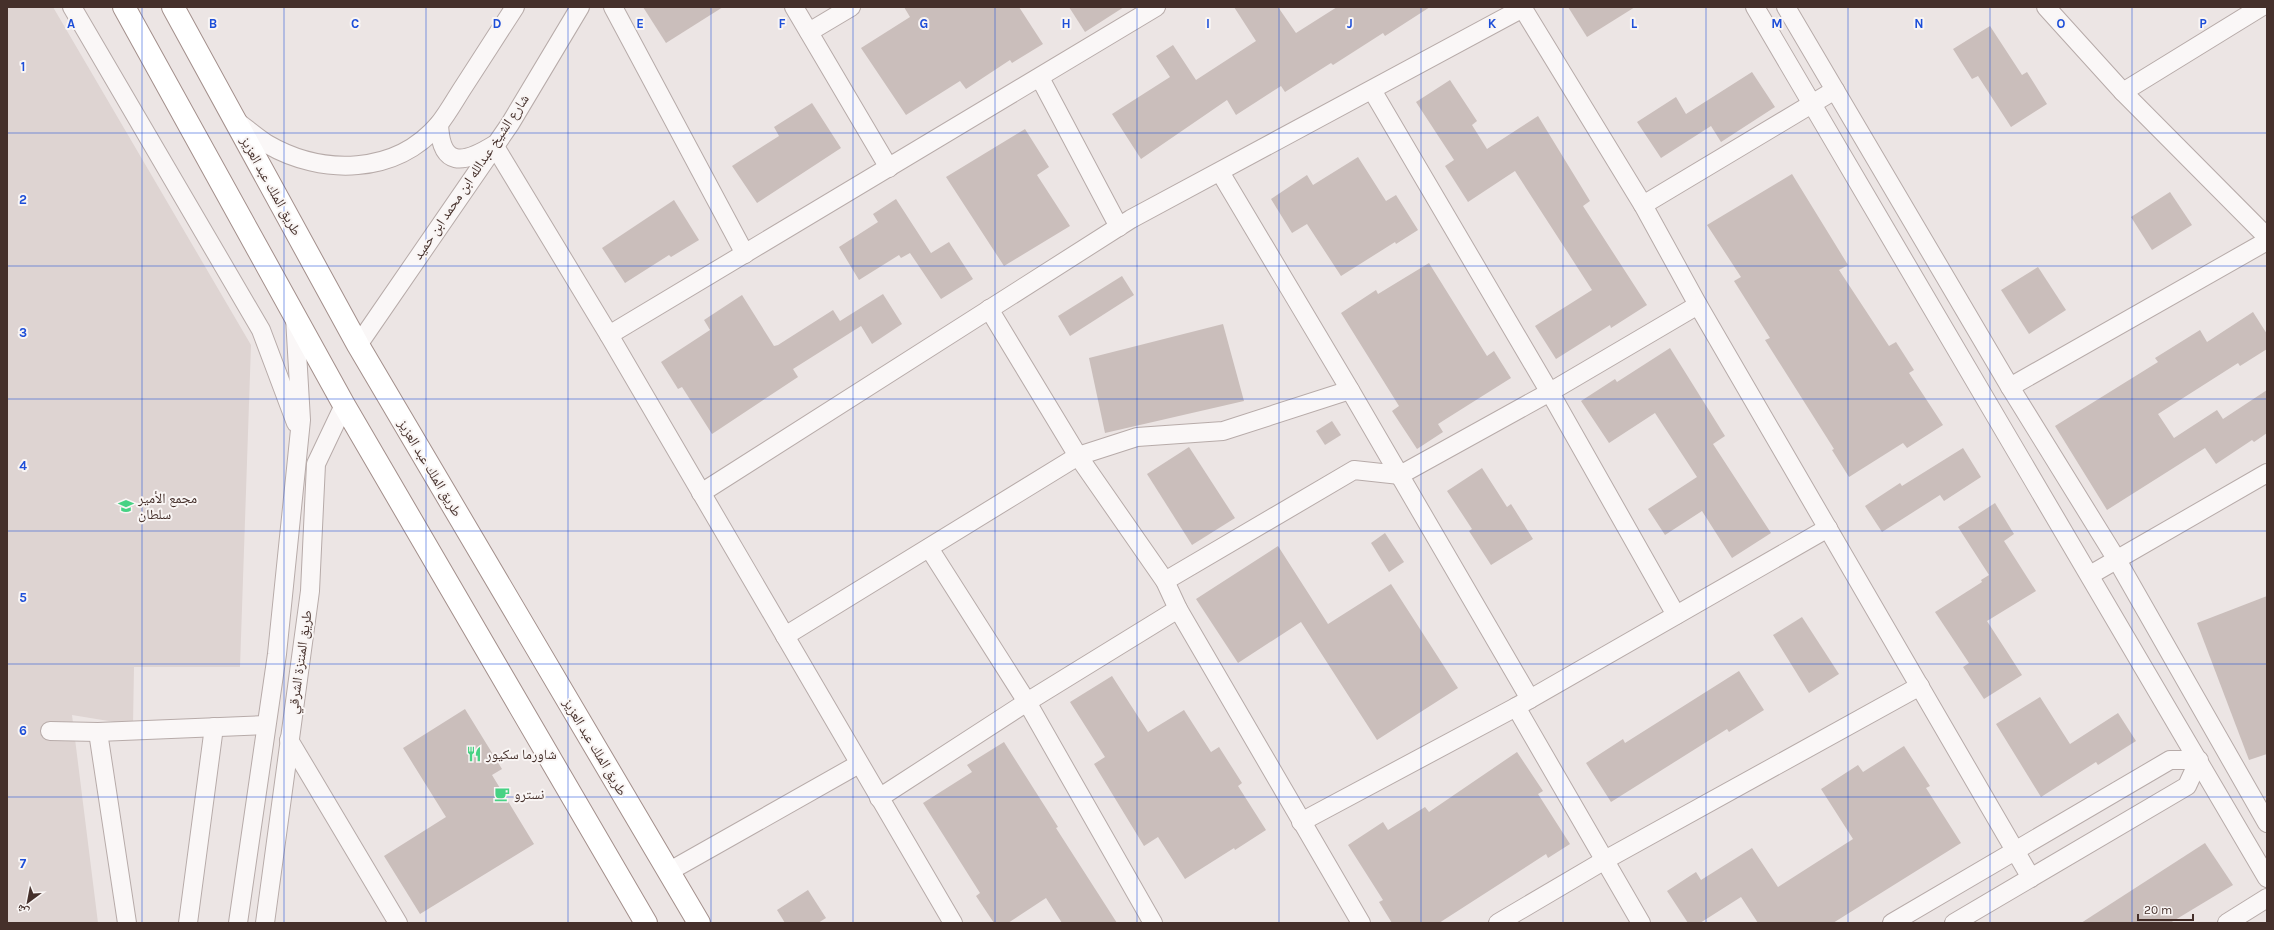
<svg xmlns="http://www.w3.org/2000/svg" width="2274" height="930" viewBox="0 0 2274 930" font-family="Karla,'Noto Naskh Arabic',sans-serif">
	<rect width="100%" height="100%" fill="#ece5e4"/>
	<path fill="#ded4d2" d="M 7,7 L 53,7 L 251,345 L 240,667 L 134,667 L 133,725 L 72,715 L 98,923 L 7,923 Z"/>
	<g fill="#cabebb">
		<path d="M 643,7 L 723,7 L 666,43 Z"/>
		<path d="M 904,7 L 1019,7 L 1043,44 L 1012,63 L 1010,60 L 966,89 L 960,81 L 906,115 L 861,48 L 910,17 Z"/>
		<path d="M 1069,7 L 1124,7 L 1085,32 Z"/>
		<path d="M 1234,7 L 1278,7 L 1296,33 L 1337,7 L 1430,7 L 1385,36 L 1383,33 L 1333,65 L 1331,63 L 1285,92 L 1281,86 L 1236,115 L 1227,100 L 1141,159 L 1112,114 L 1170,77 L 1156,56 L 1173,45 L 1196,80 L 1256,41 Z"/>
		<path d="M 1568,7 L 1635,7 L 1587,37 Z"/>
		<path d="M 1990,26 L 2022,75 L 2027,72 L 2047,104 L 2011,127 L 1978,76 L 1972,79 L 1953,49 Z"/>
		<path d="M 1752,72 L 1775,107 L 1721,142 L 1711,126 L 1661,158 L 1637,122 L 1676,97 L 1686,114 Z"/>
		<path d="M 1450,80 L 1477,121 L 1472,125 L 1487,149 L 1538,116 L 1590,201 L 1583,206 L 1647,305 L 1611,328 L 1610,325 L 1556,359 L 1535,326 L 1592,290 L 1515,171 L 1468,202 L 1445,166 L 1454,160 L 1416,102 Z"/>
		<path d="M 812,103 L 841,148 L 757,203 L 732,166 L 779,136 L 774,127 Z"/>
		<path d="M 1025,129 L 1049,167 L 1037,175 L 1070,226 L 1004,266 L 946,177 Z"/>
		<path d="M 1358,157 L 1386,201 L 1396,195 L 1418,230 L 1396,244 L 1395,242 L 1341,276 L 1307,224 L 1292,233 L 1271,199 L 1307,175 L 1313,185 Z"/>
		<path d="M 1792,174 L 1848,265 L 1839,270 L 1889,346 L 1896,342 L 1914,370 L 1909,373 L 1943,425 L 1907,448 L 1903,443 L 1849,477 L 1832,450 L 1834,449 L 1765,340 L 1770,338 L 1734,281 L 1741,277 L 1707,225 Z"/>
		<path d="M 2170,192 L 2192,225 L 2152,250 L 2131,217 Z"/>
		<path d="M 896,199 L 931,253 L 949,242 L 973,279 L 941,299 L 910,253 L 901,258 L 899,255 L 859,280 L 839,247 L 878,222 L 873,214 Z"/>
		<path d="M 674,200 L 699,240 L 671,257 L 669,255 L 625,283 L 602,248 Z"/>
		<path d="M 1429,263 L 1487,356 L 1494,351 L 1511,378 L 1438,424 L 1443,432 L 1417,449 L 1392,411 L 1399,406 L 1341,313 L 1376,290 L 1378,294 Z"/>
		<path d="M 2038,267 L 2066,310 L 2029,334 L 2001,290 Z"/>
		<path d="M 1122,276 L 1134,295 L 1070,336 L 1058,316 Z"/>
		<path d="M 883,294 L 902,324 L 872,344 L 861,326 L 793,369 L 798,377 L 712,434 L 682,387 L 678,389 L 661,362 L 710,330 L 704,320 L 742,295 L 774,346 L 778,345 L 833,310 L 840,321 Z"/>
		<path d="M 2253,312 L 2267,334 L 2267,349 L 2240,366 L 2238,363 L 2158,414 L 2174,438 L 2217,410 L 2223,419 L 2267,390 L 2267,433 L 2254,442 L 2252,440 L 2216,464 L 2205,448 L 2107,510 L 2055,426 L 2158,362 L 2155,358 L 2200,330 L 2207,342 Z"/>
		<path d="M 1223,324 L 1244,401 L 1105,433 L 1089,358 Z"/>
		<path d="M 1670,348 L 1725,436 L 1713,444 L 1771,533 L 1732,558 L 1702,511 L 1665,535 L 1648,509 L 1697,477 L 1655,413 L 1609,443 L 1581,401 L 1615,379 L 1617,382 Z"/>
		<path d="M 1332,421 L 1341,435 L 1325,445 L 1316,431 Z"/>
		<path d="M 1189,447 L 1235,518 L 1192,545 L 1147,474 Z"/>
		<path d="M 1963,448 L 1981,477 L 1944,501 L 1940,495 L 1882,532 L 1865,506 L 1900,483 L 1902,486 Z"/>
		<path d="M 1482,468 L 1507,507 L 1511,504 L 1533,539 L 1491,565 L 1469,531 L 1472,529 L 1447,491 Z"/>
		<path d="M 1995,503 L 2014,534 L 2004,541 L 2036,591 L 1987,621 L 2022,675 L 1984,699 L 1963,667 L 1969,663 L 1935,612 L 1982,582 L 1981,580 L 1989,575 L 1958,527 Z"/>
		<path d="M 1385,533 L 1404,562 L 1389,572 L 1371,543 Z"/>
		<path d="M 1278,546 L 1328,624 L 1391,584 L 1458,688 L 1377,740 L 1301,622 L 1238,663 L 1196,599 Z"/>
		<path d="M 2267,596 L 2267,754 L 2249,760 L 2197,623 Z"/>
		<path d="M 1802,617 L 1839,674 L 1809,693 L 1773,635 Z"/>
		<path d="M 1739,671 L 1764,710 L 1729,732 L 1727,729 L 1611,802 L 1586,763 L 1623,739 L 1625,743 Z"/>
		<path d="M 1112,676 L 1148,732 L 1184,710 L 1211,752 L 1219,747 L 1242,783 L 1238,786 L 1266,830 L 1235,850 L 1234,848 L 1185,879 L 1158,837 L 1144,846 L 1094,764 L 1105,757 L 1070,702 Z"/>
		<path d="M 2040,697 L 2070,744 L 2118,713 L 2136,741 L 2098,765 L 2096,762 L 2041,797 L 1996,724 Z"/>
		<path d="M 465,709 L 502,769 L 492,775 L 534,844 L 420,914 L 384,856 L 446,817 L 403,748 Z"/>
		<path d="M 1004,742 L 1058,827 L 1056,828 L 1117,923 L 1062,923 L 1046,898 L 1008,923 L 994,923 L 976,896 L 980,893 L 923,803 L 972,772 L 967,765 Z"/>
		<path d="M 1904,746 L 1930,786 L 1926,788 L 1961,843 L 1833,923 L 1758,923 L 1741,897 L 1700,923 L 1688,923 L 1667,891 L 1696,872 L 1701,880 L 1752,848 L 1778,887 L 1853,839 L 1821,789 L 1858,765 L 1863,772 Z"/>
		<path d="M 1517,752 L 1543,791 L 1538,794 L 1570,844 L 1548,858 L 1546,854 L 1439,923 L 1392,923 L 1379,902 L 1383,900 L 1348,845 L 1383,822 L 1388,830 L 1425,807 L 1429,812 Z"/>
		<path d="M 2205,843 L 2233,885 L 2170,923 L 2081,923 Z"/>
		<path d="M 808,890 L 826,918 L 818,923 L 785,923 L 777,910 Z"/>
	</g>
	<g fill="none" stroke-linecap="round" stroke-linejoin="round">
		<g stroke="#b7aba9" stroke-width="20">
			<g id="minor">
				<path d="M 72,7 L 261,330 L 296,423"/>
				<path d="M 613,7 L 745,254"/>
				<path d="M 794,7 L 889,168"/>
				<path d="M 1522,7 L 1643,205 L 1698,305 L 2031,878"/>
				<path d="M 1755,7 L 2267,878"/>
				<path d="M 1786,7 L 2010,387 L 2117,560 L 2267,823"/>
				<path d="M 2046,7 L 2123,92 L 2267,237"/>
				<path d="M 809,32 L 851,7"/>
				<path d="M 1040,78 L 1119,227"/>
				<path d="M 1372,90 L 1556,403 L 1676,615"/>
				<path d="M 2123,92 L 2261,7"/>
				<path d="M 235,120 C 246,128 256,137 267,144 C 322,176 396,175 439,124 C 448,113 456,98 464,86 C 481,60 498,33 515,7"/>
				<path d="M 439,124 C 441,168 463,164 494,145 L 609,335 L 953,923"/>
				<path d="M 1220,172 L 1350,390 L 1530,699"/>
				<path d="M 1643,205 L 1835,90"/>
				<path d="M 989,309 L 1078,456 L 1165,581 L 1178,609 L 1361,923"/>
				<path d="M 609,335 L 1156,7"/>
				<path d="M 358,345 L 510,124 L 580,7"/>
				<path d="M 2010,387 L 2267,241"/>
				<path d="M 701,493 L 1131,219 L 1523,8"/>
				<path d="M 929,548 L 1027,702 L 1153,923"/>
				<path d="M 2090,575 L 2267,473"/>
				<path d="M 1165,581 L 1354,470 L 1400,475 L 1550,392 L 1698,305"/>
				<path d="M 785,636 L 1078,456 L 1137,437 L 1223,431 L 1350,390"/>
				<path d="M 1516,707 L 1641,923"/>
				<path d="M 50,731 L 98,732 L 266,725"/>
				<path d="M 98,732 L 127,923"/>
				<path d="M 289,740 L 398,923"/>
				<path d="M 879,798 L 1027,702 L 1178,609"/>
				<path d="M 1301,822 L 1516,707 L 1828,528"/>
				<path d="M 668,872 L 859,764"/>
				<path d="M 188,923 L 214,727"/>
				<path d="M 238,923 L 277,654 L 301,420 L 295,318"/>
				<path d="M 265,923 L 310,591 L 316,464 L 344,405"/>
				<path d="M 1498,923 L 1605,860 L 1920,686"/>
				<path d="M 1892,923 L 2170,760 L 2199,760 L 2187,786 L 1954,923"/>
				<path d="M 2227,923 L 2267,898"/>
			</g>
		</g>
		<g stroke="#a38f8b" stroke-width="24">
			<g id="highway">
				<path d="M 124,7 L 344,405 L 646,923"/>
				<path d="M 173,7 L 358,345 L 699,923"/>
			</g>
		</g>
		<use href="#minor" stroke="#faf7f7" stroke-width="18"/>
		<use href="#highway" stroke="#fff" stroke-width="22"/>
	</g>
	<path fill="none" stroke="#1d4ed8" stroke-width="1" stroke-opacity="0.55" d="M 142,7 L 142,923M 284,7 L 284,923M 426,7 L 426,923M 568,7 L 568,923M 711,7 L 711,923M 853,7 L 853,923M 995,7 L 995,923M 1137,7 L 1137,923M 1279,7 L 1279,923M 1421,7 L 1421,923M 1563,7 L 1563,923M 1706,7 L 1706,923M 1848,7 L 1848,923M 1990,7 L 1990,923M 2132,7 L 2132,923M 7,133 L 2267,133M 7,266 L 2267,266M 7,399 L 2267,399M 7,531 L 2267,531M 7,664 L 2267,664M 7,797 L 2267,797"/>
	<defs>
		<g id="school-bare" transform="scale(1.2)"><path d="M0-5L7-2L0 1L-7-2ZM-4 1L0 2.5L4 1V4Q0 6-4 4Z" fill="#47d284" stroke="#f9f5f4" stroke-width="2.5" paint-order="stroke"/></g>
		<g id="restaurant-bare" transform="scale(1.2)"><path d="M-5-6h1v4h1v-4h1v4h1v-4h1v5L-1.5 .5V6h-2V.5L-5-1ZM5-6V6H3V1.5H1.5Q1.5-4 5-6Z" fill="#47d284" stroke="#f9f5f4" stroke-width="2.5" paint-order="stroke"/></g>
		<g id="cafe-bare" transform="scale(1.2)"><path d="M-5.5-4.5H6V0H3Q3 3.5 0 3.5H-2.5Q-5.5 3.5-5.5 0ZM3-3.2v2h1.7v-2ZM-6 4.5H4V6H-6Z" fill="#47d284" stroke="#f9f5f4" stroke-width="2.5" paint-order="stroke"/></g>
	</defs>
	<g fill-rule="evenodd">
		<use href="#school-bare" x="126" y="506"/>
		<use href="#restaurant-bare" x="474" y="754"/>
		<use href="#cafe-bare" x="502" y="794"/>
	</g>
	<g text-anchor="middle" dominant-baseline="central" stroke-width="4" stroke-linejoin="round" paint-order="stroke">
		<g font-size="14" fill="#45302b" stroke="#f9f5f4">
			<text transform="translate(471 177) rotate(-56)">شارع الشيخ عبدالله ابن محمد ابن حميد</text>
			<text transform="translate(271 186) rotate(61)">طريق الملك عبد العزيز</text>
			<text transform="translate(430 468) rotate(59)">طريق الملك عبد العزيز</text>
			<text transform="translate(300 662) rotate(-82)">طريق المنتزة الشرقي</text>
			<text transform="translate(595 747) rotate(59)">طريق الملك عبد العزيز</text>
		</g>
		<g font-size="14" fill="#45302b" stroke="#f9f5f4" text-anchor="start">
			<text x="138" y="498">مجمع الأمير<tspan x="138" dy="16">سلطان</tspan></text>
			<text x="486" y="754">شاورما سكيور</text>
			<text x="514" y="794">نسترو</text>
		</g>
	</g>
	<g font-size="13" text-anchor="middle" font-weight="bold" fill="#1d4ed8" stroke="#f9f5f4" stroke-width="4" stroke-linejoin="round" paint-order="stroke">
		<text x="71" y="28">A</text>
		<text x="213" y="28">B</text>
		<text x="355" y="28">C</text>
		<text x="497" y="28">D</text>
		<text x="640" y="28">E</text>
		<text x="782" y="28">F</text>
		<text x="924" y="28">G</text>
		<text x="1066" y="28">H</text>
		<text x="1208" y="28">I</text>
		<text x="1350" y="28">J</text>
		<text x="1492" y="28">K</text>
		<text x="1634" y="28">L</text>
		<text x="1777" y="28">M</text>
		<text x="1919" y="28">N</text>
		<text x="2061" y="28">O</text>
		<text x="2203" y="28">P</text>
		<text x="23" y="71">1</text>
		<text x="23" y="204">2</text>
		<text x="23" y="337">3</text>
		<text x="23" y="470">4</text>
		<text x="23" y="602">5</text>
		<text x="23" y="735">6</text>
		<text x="23" y="868">7</text>
	</g>
	<rect width="2274" height="930" fill="none" stroke="#45302b" stroke-width="16"/>
	<g transform="translate(28 902) rotate(212)" stroke="#f9f5f4" stroke-width="3" paint-order="stroke">
	<path d="M0-3L7 15L0 10L-7 15Z" fill="#45302b"/>
	<text y="-6" font-size="11" font-weight="bold" text-anchor="middle" fill="#45302b">ش</text>
	</g>
	<path d="M2138 914v6h55v-6" fill="none" stroke="#45302b" stroke-width="2"/>
	<text x="2144" y="914" font-size="12" fill="#45302b" stroke="#f9f5f4" stroke-width="3" paint-order="stroke">20 m</text>
</svg>
